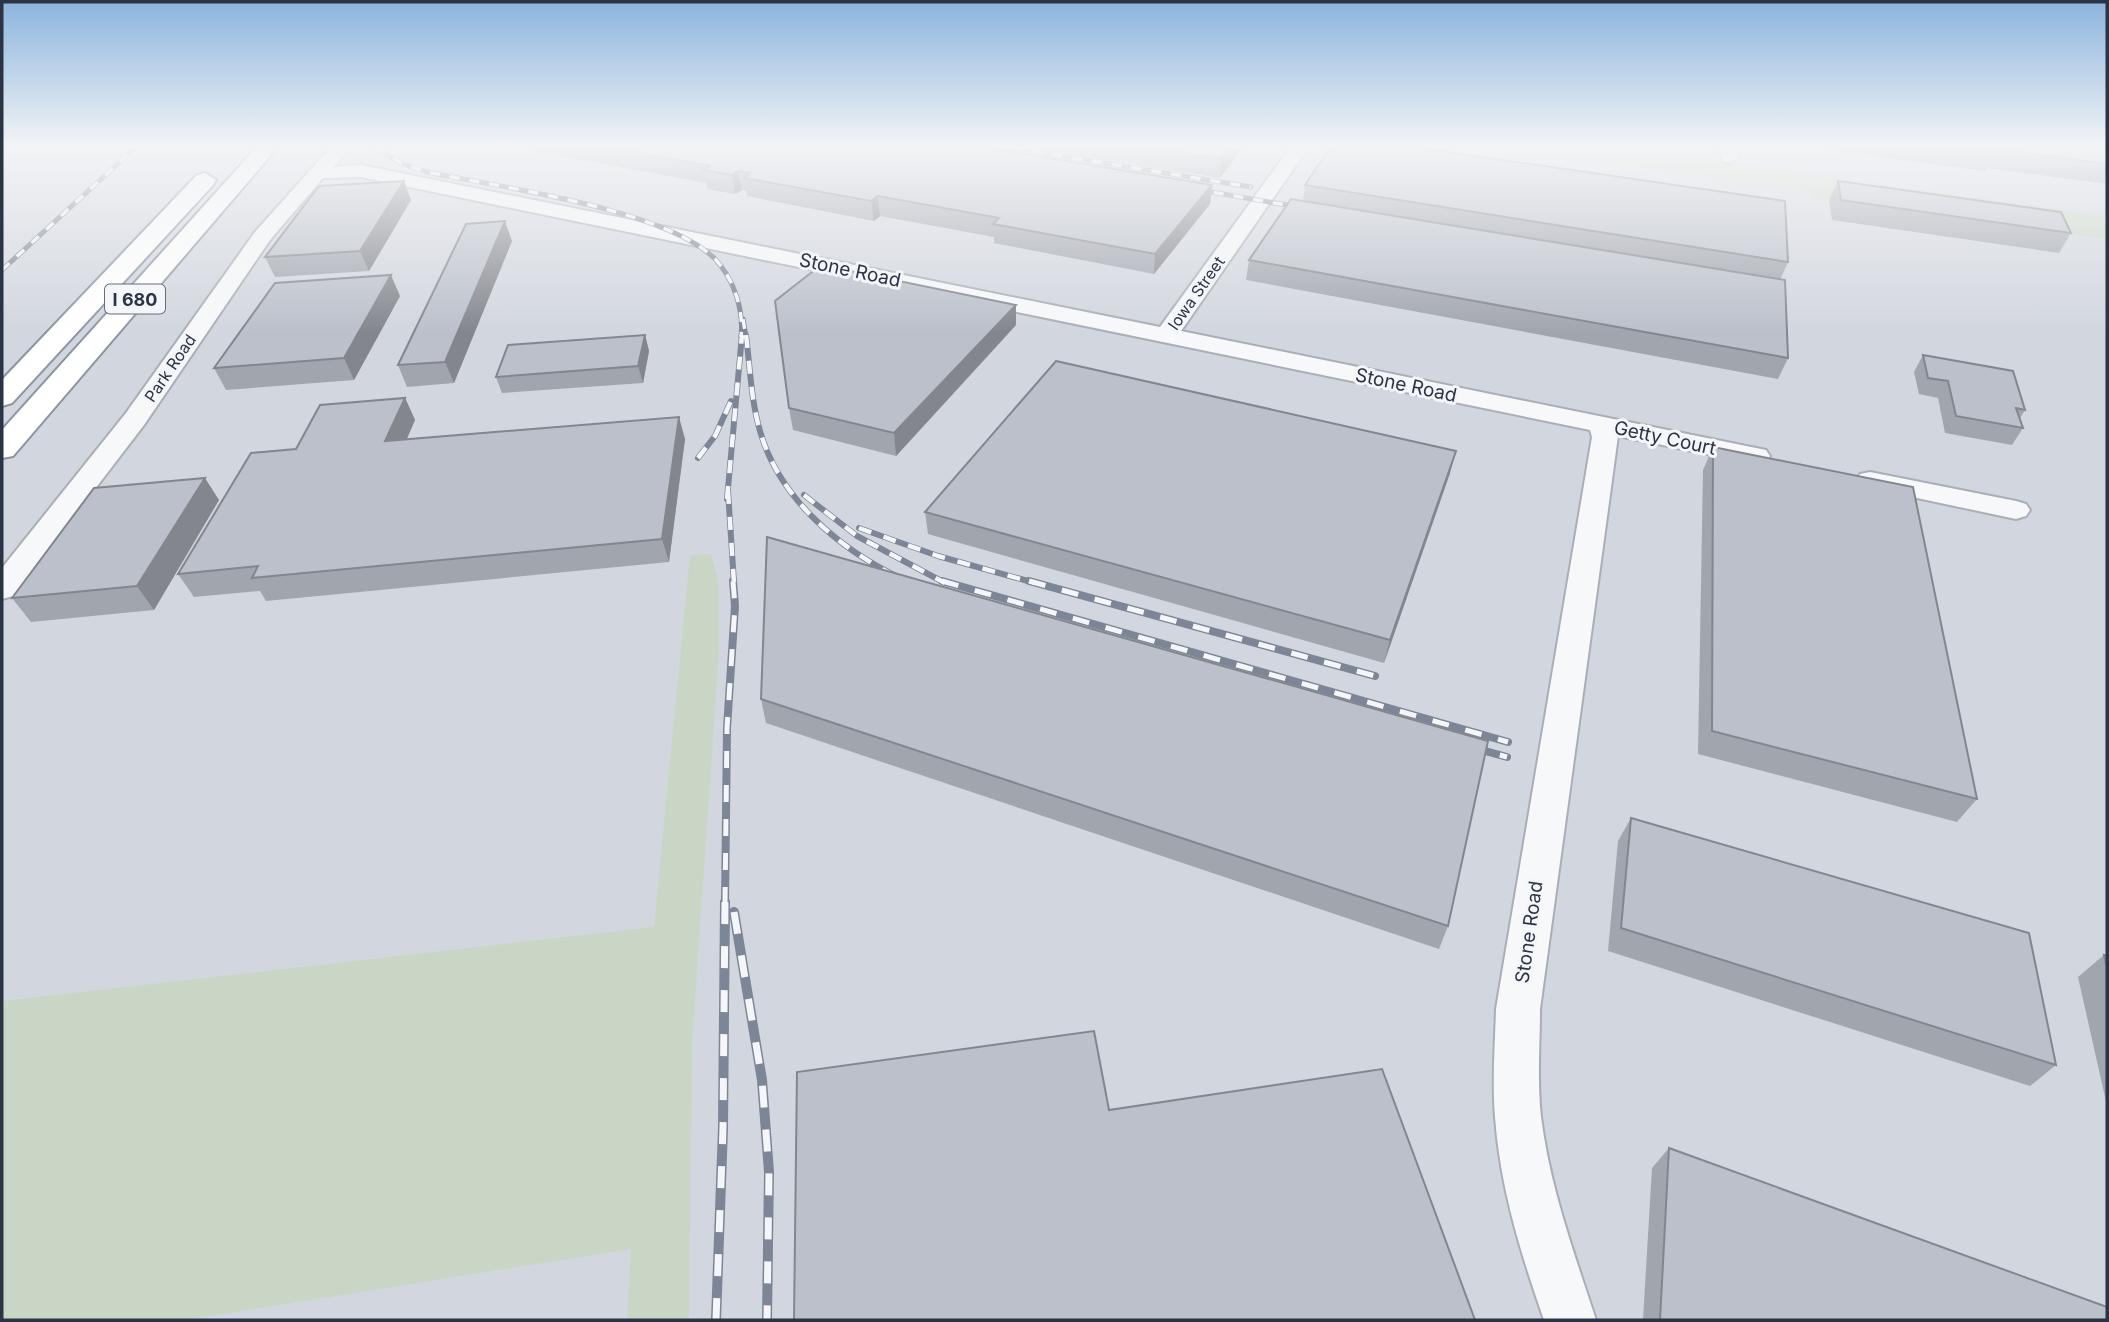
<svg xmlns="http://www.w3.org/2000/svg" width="2109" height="1322" viewBox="0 0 2109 1322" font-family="Inter,sans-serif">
	<rect width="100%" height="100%" fill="#e4e7ec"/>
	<rect fill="#d2d6de" x="2" y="148" width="2105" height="1172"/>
	<g fill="#c9d6c5">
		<path d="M 1500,148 L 1619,148 L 2107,216 L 2107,239 L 1815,198 L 1813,192 Z"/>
		<path d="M 711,554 L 718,581 L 719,651 L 692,1042 L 689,1320 L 627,1320 L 631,1249 L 185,1320 L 2,1320 L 2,1001 L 654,927 L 690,555 Z"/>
	</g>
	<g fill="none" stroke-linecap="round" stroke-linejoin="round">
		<g stroke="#a9aeb7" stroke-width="4">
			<g id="minor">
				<path d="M 330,148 L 349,148 L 334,167 L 361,165 L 1160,327 L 1290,148 L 1308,148 L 1181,331 L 1766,450 L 1770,456 L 1766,462 L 1756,464 L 1618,436 L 1540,1009 C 1540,1045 1537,1081 1541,1117 C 1550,1188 1574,1253 1596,1320 L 1544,1320 C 1521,1254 1500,1187 1495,1117 C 1492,1081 1495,1045 1496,1009 L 1592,437 L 1590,430 L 361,177 L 323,178 L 270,240 L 144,425 L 13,596 L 2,599 L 2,568 L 126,413 L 255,232 Z"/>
				<path d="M 1720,148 L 1738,148 L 1738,157 L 1729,163 L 1723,161 Z"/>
				<path d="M 1870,472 L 2016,501 L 2026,504 L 2030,510 L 2026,516 L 2016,519 L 1860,486 L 1856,480 L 1860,474 Z"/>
			</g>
		</g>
		<g stroke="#8b94a3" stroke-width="4">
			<g id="highway">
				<path d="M 256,148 L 277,148 L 13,456 L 2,458 L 2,430 Z"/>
				<path d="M 205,173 L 216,180 L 213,185 L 12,403 L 2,406 L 2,380 L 197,175 Z"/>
			</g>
		</g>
		<use href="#minor" fill="#f7f8fa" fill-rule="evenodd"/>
		<use href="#highway" fill="#fff" fill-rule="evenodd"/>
		<g stroke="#7d8696" stroke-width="5">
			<g id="rail-far3">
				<path d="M 376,148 L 401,163 L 427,172 C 498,187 666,209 715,259 C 734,279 744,310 741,337"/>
				<path d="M 1013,148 L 1251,187"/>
				<path d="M 1194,189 L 1304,208"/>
				<path d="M 2,270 L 135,148"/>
				<path d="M 743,319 L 746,337"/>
			</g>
		</g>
		<g stroke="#7d8696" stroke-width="6">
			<g id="rail-far2">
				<path d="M 746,335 C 750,367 751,400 760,431 C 779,498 839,549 900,578"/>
				<path d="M 698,458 L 715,436 L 731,401"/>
				<path d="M 728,491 L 734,583"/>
				<path d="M 804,495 L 857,536 L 945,583"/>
				<path d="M 727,499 L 742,335"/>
				<path d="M 859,528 L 938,556 L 1035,583"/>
			</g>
		</g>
		<g stroke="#7d8696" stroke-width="8">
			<g id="rail-far1">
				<path d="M 942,581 L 1508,742"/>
				<path d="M 1029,581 L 1375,676"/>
				<path d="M 1467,746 L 1507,757"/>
				<path d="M 725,904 L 727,728 L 735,606 L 733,581"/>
			</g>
		</g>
		<g stroke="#7d8696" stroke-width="10">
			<g id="rail">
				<path d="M 734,912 L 762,1080 L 769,1172 L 767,1320"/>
				<path d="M 716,1320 L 723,1128 L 725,902"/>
			</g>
		</g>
		<use href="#rail-far3" stroke="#f4f6f9" stroke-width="3.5" stroke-dasharray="10" stroke-linecap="butt"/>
		<use href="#rail-far2" stroke="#f4f6f9" stroke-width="4.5" stroke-dasharray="13" stroke-linecap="butt"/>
		<use href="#rail-far1" stroke="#f4f6f9" stroke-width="5" stroke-dasharray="17" stroke-linecap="butt"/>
		<use href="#rail" stroke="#f4f6f9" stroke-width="7" stroke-dasharray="22" stroke-linecap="butt"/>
	</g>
	<g fill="#a1a5ae">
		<path d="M 518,148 L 987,148 L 1212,185 L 1210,204 L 1154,274 L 994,243 L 994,237 L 880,216 L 874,221 L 747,196 L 746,191 L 742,190 L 735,194 L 707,189 L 706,183 Z"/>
		<path d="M 1033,148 L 1243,148 L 1220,178 Z"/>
		<path d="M 1812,148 L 2107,148 L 2107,184 L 1987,168 L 1985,171 Z"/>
		<path d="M 1838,181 L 2071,233 L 2059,253 L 1832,220 L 1829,200 Z"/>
		<path d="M 1305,185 L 1788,262 L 1780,280 L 1788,358 L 1778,379 L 1246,280 L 1249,260 L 1303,201 Z"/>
		<path d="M 411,200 L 369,271 L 275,277 L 265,257 Z"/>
		<path d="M 512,241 L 454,383 L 407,387 L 398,365 Z"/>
		<path d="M 400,296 L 354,380 L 226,390 L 214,368 Z"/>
		<path d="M 1016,325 L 896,456 L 793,430 L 789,408 Z"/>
		<path d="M 645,335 L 649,351 L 643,383 L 502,393 L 496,377 Z"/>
		<path d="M 1923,355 L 2025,410 L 2020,418 L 2023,428 L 2012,445 L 1945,433 L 1938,398 L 1919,394 L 1914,372 Z"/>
		<path d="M 405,398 L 415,420 L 406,440 L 685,439 L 669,562 L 266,601 L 260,591 L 194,597 L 178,574 L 296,449 Z"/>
		<path d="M 1713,447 L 1977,799 L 1957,822 L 1698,754 L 1703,470 Z"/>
		<path d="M 1450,473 L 1384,663 L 928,534 L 925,512 Z"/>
		<path d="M 219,500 L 154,610 L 31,622 L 12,598 Z"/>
		<path d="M 761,699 L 1448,926 L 1439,949 L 766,723 Z"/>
		<path d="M 1631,818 L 2056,1065 L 2030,1086 L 1608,951 L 1618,841 Z"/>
		<path d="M 2104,955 L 2107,956 L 2107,1106 L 2078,977 Z"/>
		<path d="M 1669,1148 L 2107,1320 L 1643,1320 L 1652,1168 Z"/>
	</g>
	<g fill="#83868d">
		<path d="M 1230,148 L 1243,148 L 1220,178 L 1221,159 Z"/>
		<path d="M 738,171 L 742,190 L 735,194 L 732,175 Z"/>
		<path d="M 404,181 L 411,200 L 369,271 L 360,251 Z"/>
		<path d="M 1212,185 L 1210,204 L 1154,274 L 1155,254 Z"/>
		<path d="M 878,196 L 880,216 L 874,221 L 871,201 Z"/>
		<path d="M 505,221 L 512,241 L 454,383 L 445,362 Z"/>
		<path d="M 391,275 L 400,296 L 354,380 L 344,358 Z"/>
		<path d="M 1016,305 L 1016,325 L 896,456 L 894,433 Z"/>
		<path d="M 645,335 L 649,351 L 643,383 L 638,366 Z"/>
		<path d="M 405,398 L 415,420 L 396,464 L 385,441 Z"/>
		<path d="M 679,417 L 685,439 L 669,562 L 662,539 Z"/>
		<path d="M 1456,451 L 1450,473 L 1384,663 L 1390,640 Z"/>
		<path d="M 205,478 L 219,500 L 154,610 L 137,586 Z"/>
	</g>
	<g fill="#bbc0ca" stroke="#83868d" stroke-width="2">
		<path d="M 612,148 L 987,148 L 1212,185 L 1155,254 L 993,224 L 999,218 L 878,196 L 871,201 L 744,178 L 750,173 L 738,171 L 732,175 L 703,170 L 710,166 Z"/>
		<path d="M 1150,148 L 1230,148 L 1221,159 Z"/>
		<path d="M 1330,148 L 1420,148 L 1785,201 L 1788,262 L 1305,185 Z"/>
		<path d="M 1959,148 L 2107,148 L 2107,164 L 1994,149 L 1995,153 Z"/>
		<path d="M 404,181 L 360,251 L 265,257 L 319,186 Z"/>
		<path d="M 1838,181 L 2061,212 L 2071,233 L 1841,200 Z"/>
		<path d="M 1291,199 L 1785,280 L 1788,358 L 1249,260 Z"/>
		<path d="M 505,221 L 445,362 L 398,365 L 466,224 Z"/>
		<path d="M 821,265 L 1016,305 L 894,433 L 789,408 L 775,301 Z"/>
		<path d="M 391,275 L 344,358 L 214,368 L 275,283 Z"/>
		<path d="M 645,335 L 638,366 L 496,377 L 508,345 Z"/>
		<path d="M 1923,355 L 2013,371 L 2025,410 L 2016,408 L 2023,428 L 1956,416 L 1948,381 L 1928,378 Z"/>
		<path d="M 1056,361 L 1456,451 L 1390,640 L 925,512 Z"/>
		<path d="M 405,398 L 385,441 L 679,417 L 662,539 L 252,578 L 258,566 L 178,574 L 251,453 L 296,449 L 320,405 Z"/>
		<path d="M 1713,447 L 1913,487 L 1977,799 L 1712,731 Z"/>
		<path d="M 205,478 L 137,586 L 12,598 L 94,488 Z"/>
		<path d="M 767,537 L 1488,741 L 1448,926 L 761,699 Z"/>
		<path d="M 1631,818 L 2029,933 L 2056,1065 L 1621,928 Z"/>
		<path d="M 2104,955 L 2107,956 L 2107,968 Z"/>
		<path d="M 1094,1031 L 1109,1110 L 1382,1069 L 1475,1320 L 794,1320 L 797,1072 Z"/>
		<path d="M 1669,1148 L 2107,1307 L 2107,1320 L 1660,1320 Z"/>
	</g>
	<linearGradient id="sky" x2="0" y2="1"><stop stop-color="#8bb4dd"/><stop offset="0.44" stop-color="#f3f4f6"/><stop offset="1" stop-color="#f3f4f6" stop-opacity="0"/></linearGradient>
	<rect width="2109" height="333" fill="url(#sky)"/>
	<g text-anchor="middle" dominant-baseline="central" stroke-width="6" stroke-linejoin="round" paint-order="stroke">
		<g font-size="16" fill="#2b3445" stroke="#f4f6f9">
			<text transform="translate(1196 293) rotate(-55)">Iowa Street</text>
			<text transform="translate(170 368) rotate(-56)">Park Road</text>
		</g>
		<rect fill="#f4f6f9" stroke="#676e7b" stroke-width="2" x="105" y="284.5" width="60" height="29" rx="5"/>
		<g font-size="18" font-weight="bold" fill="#2b3445">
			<text x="135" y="299">I 680</text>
		</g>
		<g font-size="19" fill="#2b3445" stroke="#f4f6f9">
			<text transform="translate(850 270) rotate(12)">Stone Road</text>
			<text transform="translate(1406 385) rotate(12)">Stone Road</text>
			<text transform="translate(1665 438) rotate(12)">Getty Court</text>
			<text transform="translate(1529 932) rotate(-82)">Stone Road</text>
		</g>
	</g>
	<rect width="2109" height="1322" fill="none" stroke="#2b3445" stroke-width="7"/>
</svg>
